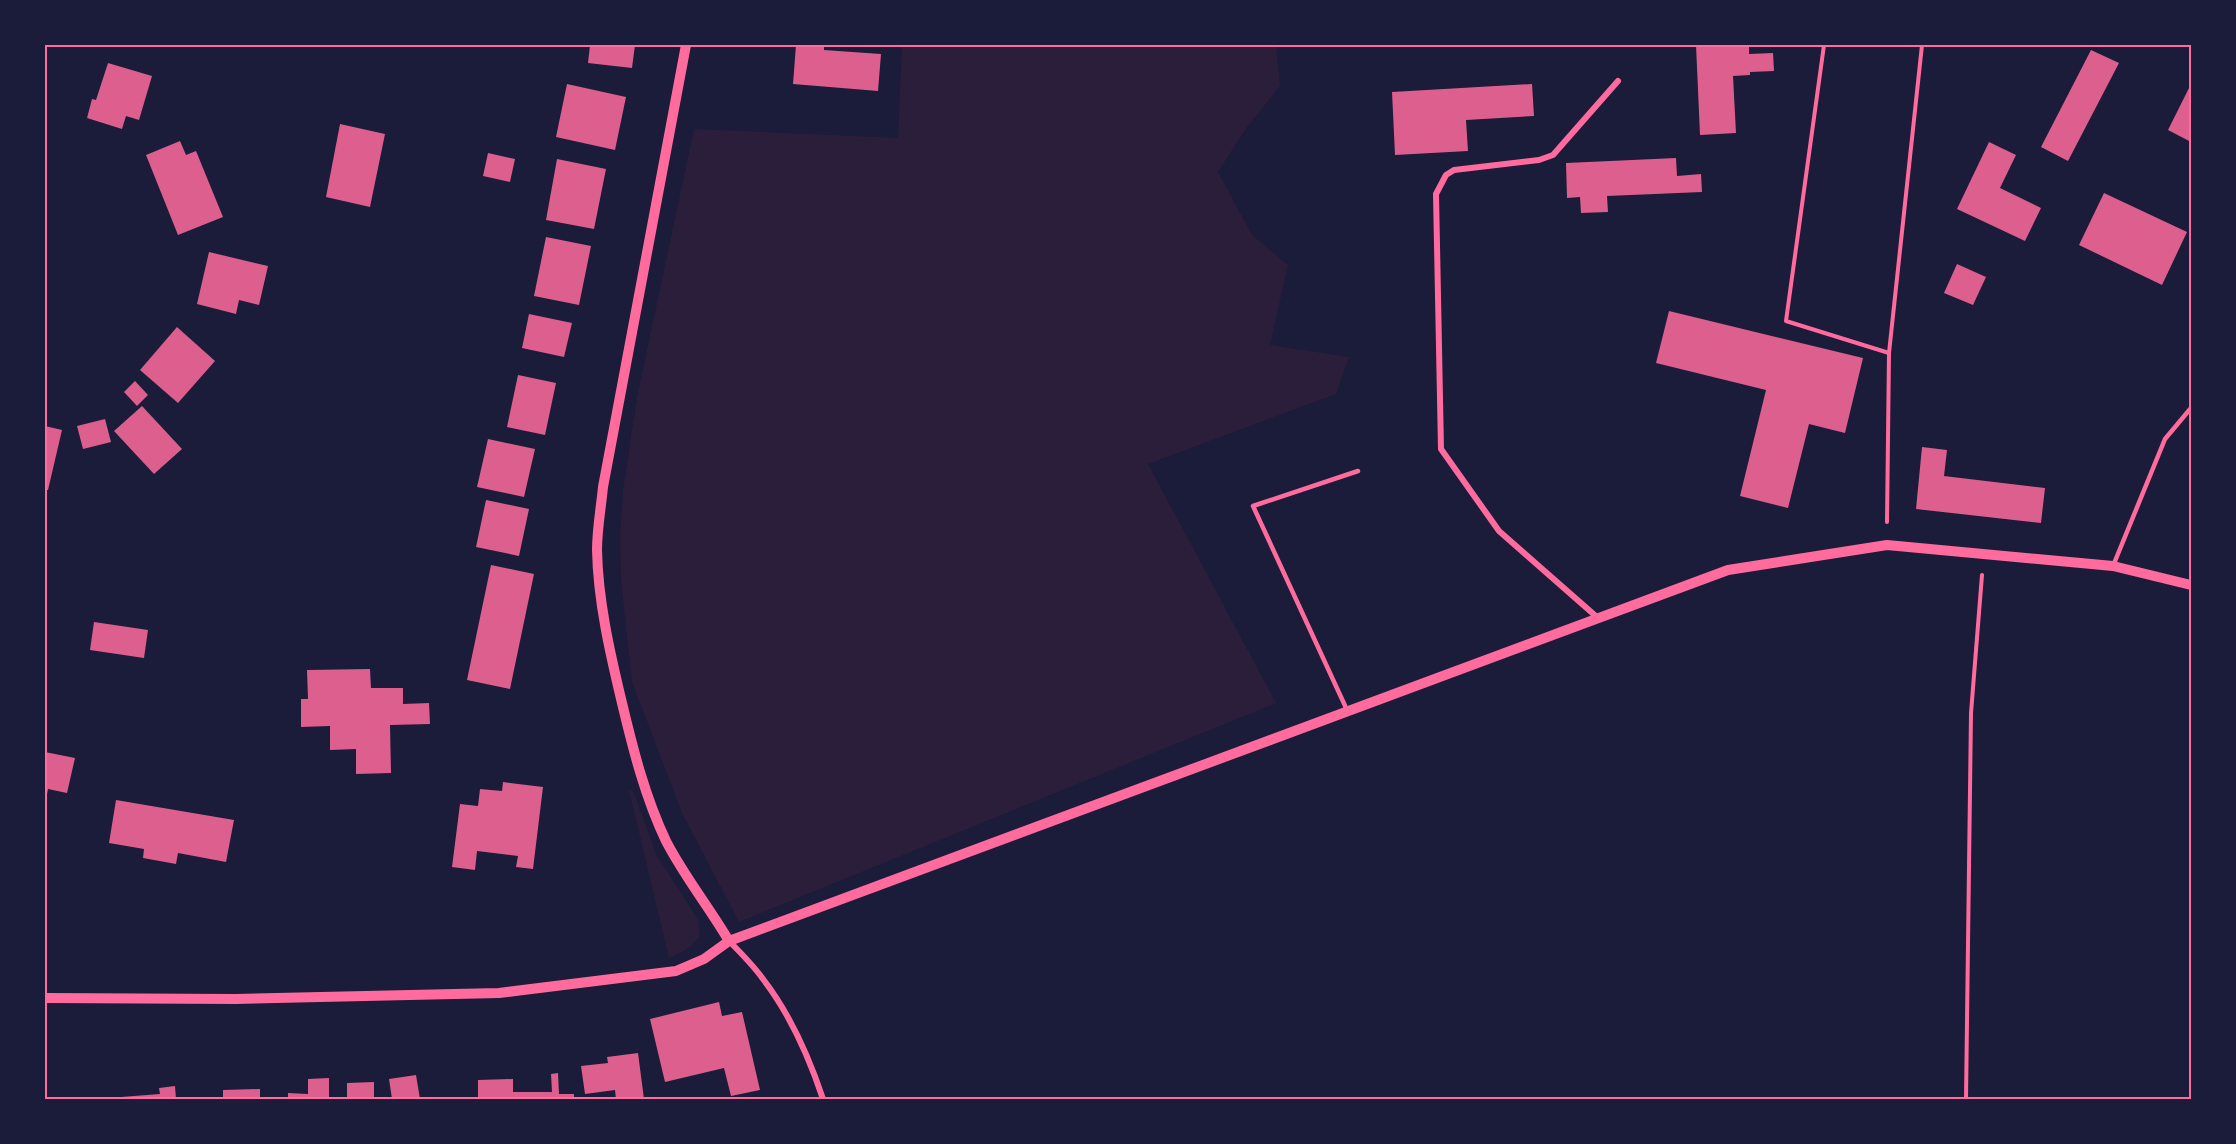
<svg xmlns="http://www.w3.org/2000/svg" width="2236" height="1144" viewBox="0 0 2236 1144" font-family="'Source Sans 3',sans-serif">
	<rect width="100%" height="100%" fill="#1b1b3a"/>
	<g fill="#2a1e3b">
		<path d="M 902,45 L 1276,45 L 1280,86 L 1247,127 L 1218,172 L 1252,235 L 1288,265 L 1270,345 L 1349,357 L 1336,394 L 1148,464 L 1276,703 L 739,922 L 682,813 L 632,682 L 621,581 L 620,537 L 623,491 L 637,397 L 694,129 L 898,138 Z"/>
		<path d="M 629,790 L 633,791 L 657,856 L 692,910 L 698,920 L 700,935 C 692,948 682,952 669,958 Z"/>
	</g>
	<g fill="#dd5f8e">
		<path d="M 590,45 L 635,45 L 632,68 L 588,63 Z"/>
		<path d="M 796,45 L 824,45 L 824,50 L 881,54 L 878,91 L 793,84 Z"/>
		<path d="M 1696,45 L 1749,45 L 1749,54 L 1773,53 L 1774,71 L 1750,72 L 1750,75 L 1733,76 L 1736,133 L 1700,135 Z"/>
		<path d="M 2091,50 L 2119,63 L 2068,161 L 2041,147 Z"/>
		<path d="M 108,63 L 152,76 L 139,120 L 126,116 L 122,129 L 87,118 L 92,99 L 96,100 Z"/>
		<path d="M 567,84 L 626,97 L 615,150 L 556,137 Z"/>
		<path d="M 1532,84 L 1534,116 L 1466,120 L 1468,151 L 1395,155 L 1392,92 Z"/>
		<path d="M 2191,84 L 2191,142 L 2168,130 Z"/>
		<path d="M 340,124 L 385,134 L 370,207 L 326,197 Z"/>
		<path d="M 180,141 L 186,155 L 196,151 L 223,217 L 178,235 L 146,155 Z"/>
		<path d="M 1989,142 L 2016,155 L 2000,188 L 2041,208 L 2025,241 L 1957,209 Z"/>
		<path d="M 488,153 L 515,159 L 510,182 L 483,176 Z"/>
		<path d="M 1676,158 L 1677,176 L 1701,174 L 1702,192 L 1607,196 L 1608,212 L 1581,213 L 1580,197 L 1567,198 L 1566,163 Z"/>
		<path d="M 557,159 L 606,169 L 594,229 L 546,220 Z"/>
		<path d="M 2104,193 L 2187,232 L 2162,285 L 2079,245 Z"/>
		<path d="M 546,237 L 591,246 L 579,305 L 534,296 Z"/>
		<path d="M 209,252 L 268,266 L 259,305 L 239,300 L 236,314 L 197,304 Z"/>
		<path d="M 1957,264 L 1986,277 L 1973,305 L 1944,293 Z"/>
		<path d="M 1669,311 L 1863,358 L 1845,433 L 1809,424 L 1788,508 L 1740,496 L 1766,390 L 1656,363 Z"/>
		<path d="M 529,314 L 572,323 L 564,357 L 522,348 Z"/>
		<path d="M 177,327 L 215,361 L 178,403 L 140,370 Z"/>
		<path d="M 518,375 L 556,383 L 545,435 L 507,427 Z"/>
		<path d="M 135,381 L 148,395 L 137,406 L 124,392 Z"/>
		<path d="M 142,406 L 182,449 L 154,474 L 114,431 Z"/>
		<path d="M 105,419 L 111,442 L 83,449 L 77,426 Z"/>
		<path d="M 45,426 L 62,430 L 48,490 L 45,490 Z"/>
		<path d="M 488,439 L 535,449 L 524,497 L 477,487 Z"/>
		<path d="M 1922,447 L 1947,450 L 1944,476 L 2045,488 L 2041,523 L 1916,509 Z"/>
		<path d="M 486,500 L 529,509 L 519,556 L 476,547 Z"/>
		<path d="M 491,565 L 534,574 L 510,689 L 467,680 Z"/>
		<path d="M 94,622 L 148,630 L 144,658 L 90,650 Z"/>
		<path d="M 370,669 L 371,688 L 403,688 L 403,704 L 429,703 L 430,724 L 390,725 L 391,773 L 356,774 L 356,749 L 330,750 L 330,726 L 301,727 L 301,699 L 308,699 L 307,670 Z"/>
		<path d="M 45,752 L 75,758 L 67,793 L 48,789 L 46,800 Z"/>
		<path d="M 503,782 L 543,787 L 533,869 L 516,867 L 518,856 L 477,851 L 475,870 L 452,867 L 460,804 L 478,806 L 480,789 L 502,791 Z"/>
		<path d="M 116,800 L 234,820 L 226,862 L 178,853 L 176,864 L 143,858 L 144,849 L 109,843 Z"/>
		<path d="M 719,1002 L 722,1016 L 742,1012 L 760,1090 L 731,1096 L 724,1068 L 665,1082 L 650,1019 Z"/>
		<path d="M 638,1053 L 644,1099 L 616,1099 L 615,1090 L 585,1094 L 581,1066 L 608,1063 L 607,1057 Z"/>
		<path d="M 558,1073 L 559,1094 L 574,1094 L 574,1099 L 478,1099 L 478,1080 L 513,1079 L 513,1092 L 552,1092 L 551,1074 Z"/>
		<path d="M 416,1075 L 420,1099 L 392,1099 L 389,1079 Z"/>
		<path d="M 329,1078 L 329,1099 L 288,1099 L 288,1093 L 308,1094 L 308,1079 Z"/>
		<path d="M 374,1082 L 374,1099 L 347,1099 L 347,1083 Z"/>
		<path d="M 175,1086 L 176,1099 L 121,1099 L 121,1097 L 160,1094 L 159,1088 Z"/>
		<path d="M 260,1089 L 260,1099 L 223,1099 L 223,1090 Z"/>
	</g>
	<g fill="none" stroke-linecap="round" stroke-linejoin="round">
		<g stroke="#ff6b9d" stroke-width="4">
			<path d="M 1824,45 L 1786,321 L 1889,353"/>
			<path d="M 1887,522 L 1889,353 L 1922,45"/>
			<path d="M 1966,1099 L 1971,713 L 1982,575"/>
		</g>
		<g stroke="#ff6b9d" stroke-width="4.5">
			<path d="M 2113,566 L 2165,439 L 2191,408"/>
			<path d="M 1347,710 L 1253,506 L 1358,471"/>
		</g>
		<g stroke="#ff6b9d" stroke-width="6">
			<path d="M 1598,618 L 1499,531 L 1441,449 L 1436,194 L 1446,175 L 1454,170 L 1539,160 L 1553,155 L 1618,81"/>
			<path d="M 729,941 C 741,953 753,965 763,979 C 790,1014 809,1057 823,1099"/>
		</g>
		<g stroke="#ff6b9d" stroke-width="10">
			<path d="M 686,45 L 603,487 C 601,508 597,529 597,550 C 598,601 610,653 622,703 C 633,749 645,797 666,841 C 684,876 709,907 729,941"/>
			<path d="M 45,998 L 236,999 L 499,993 L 676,971 L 704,959 L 729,941 L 1728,570 L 1887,545 L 2113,566 L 2191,585"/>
		</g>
	</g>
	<rect width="2236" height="1144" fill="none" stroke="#1b1b3a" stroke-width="93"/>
	<rect x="46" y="46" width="2144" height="1052" fill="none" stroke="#ff6b9d" stroke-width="2"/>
</svg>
